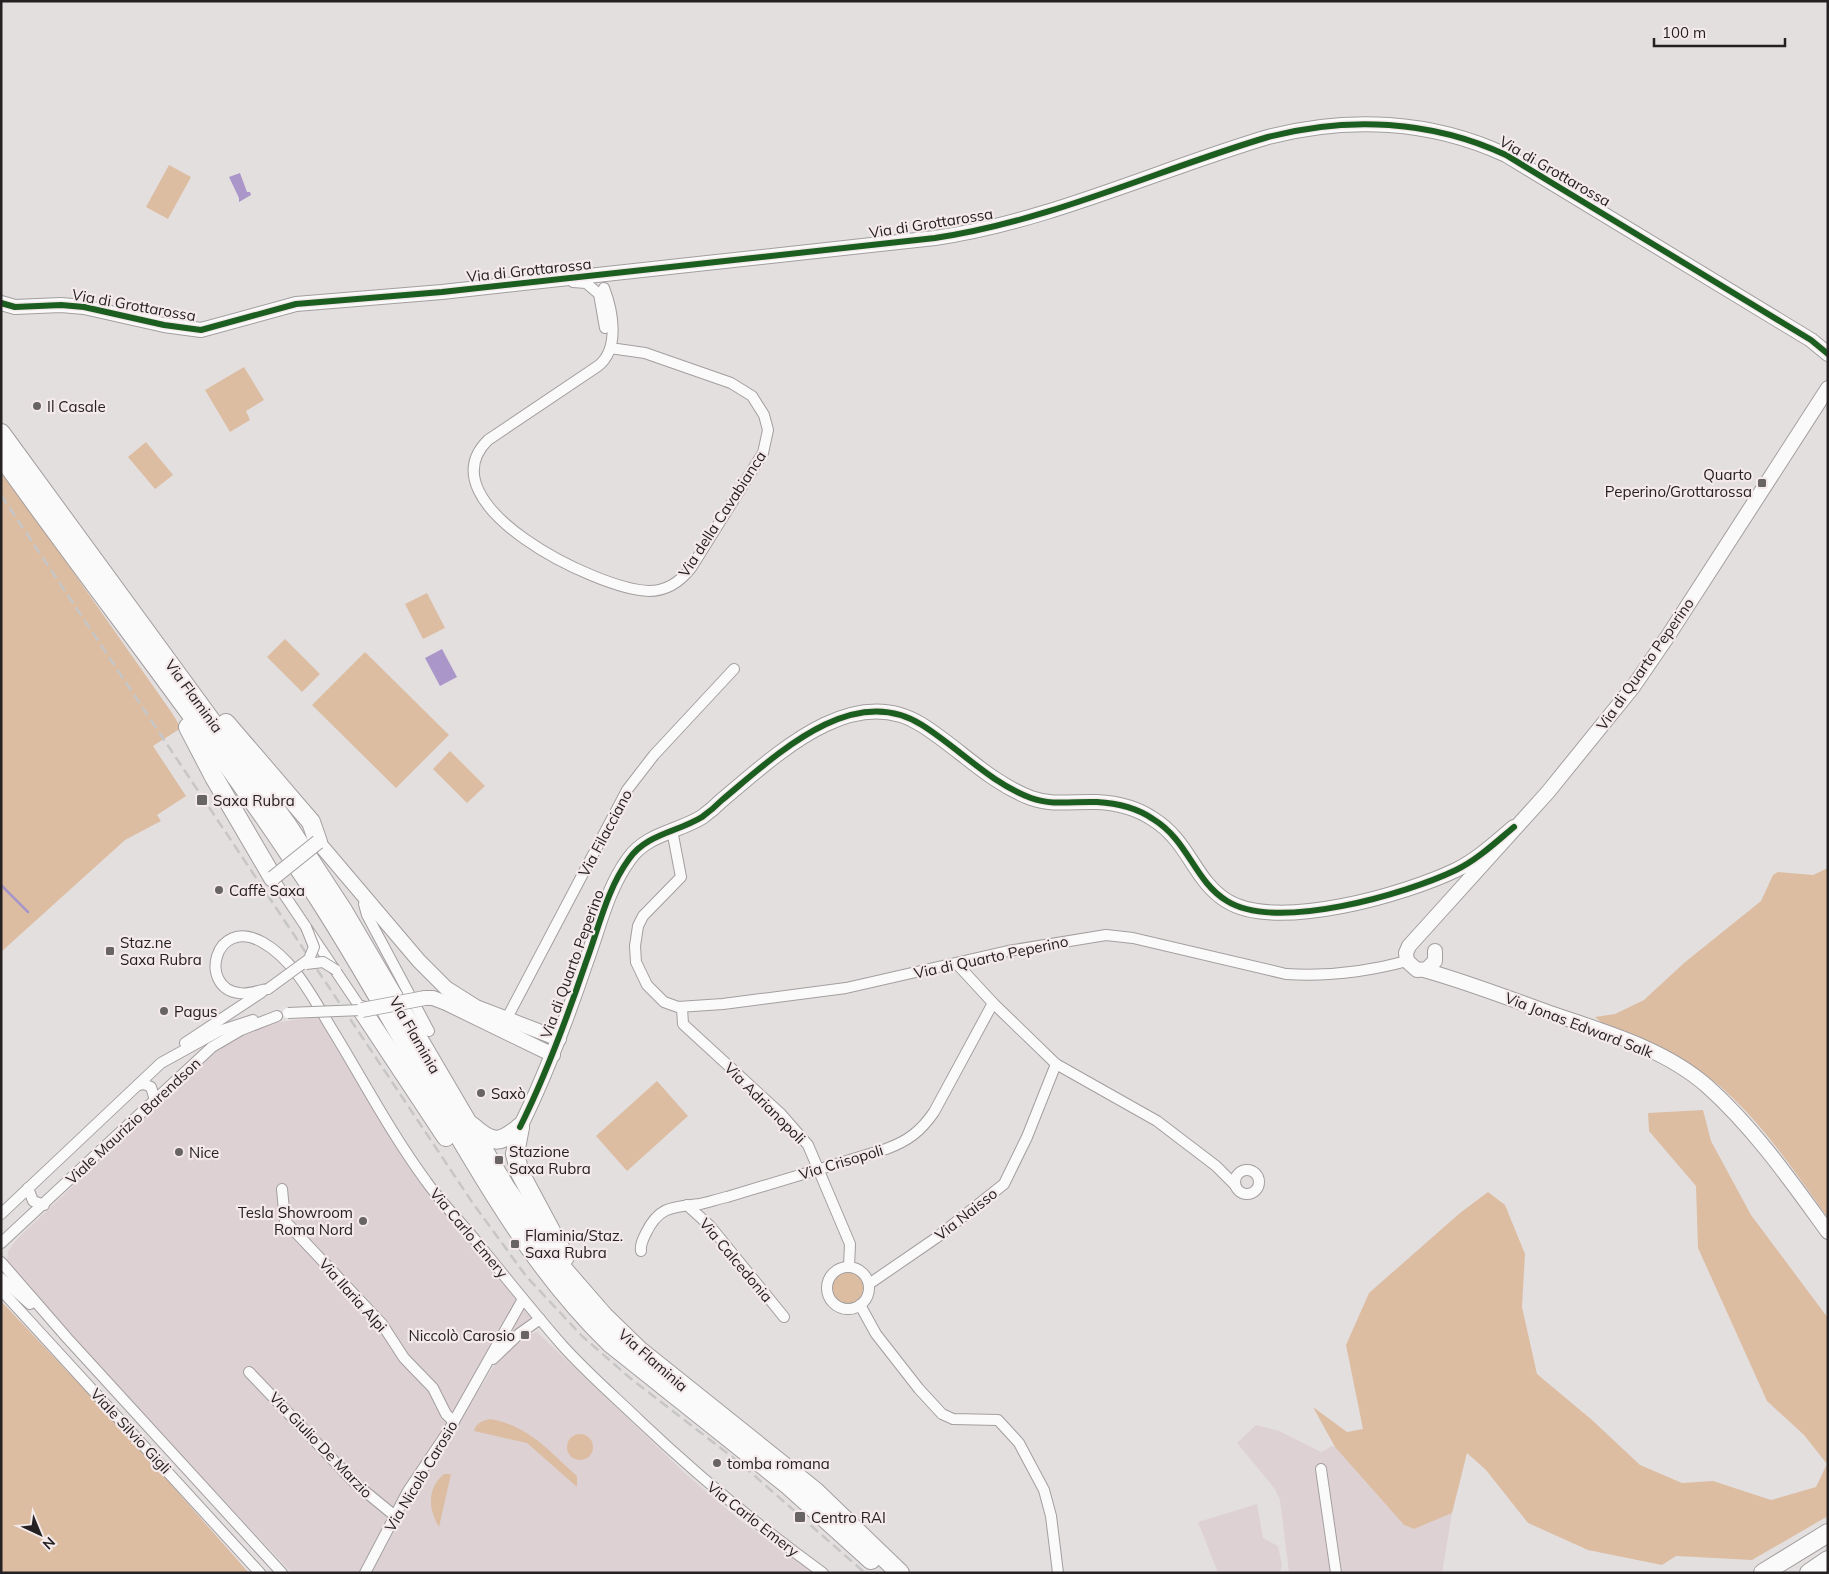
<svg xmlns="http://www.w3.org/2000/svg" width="1829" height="1574" viewBox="0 0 1829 1574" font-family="Mulish,sans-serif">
	<rect width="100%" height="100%" fill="#e4dfdf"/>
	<g fill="#ddd1d4">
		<path d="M 318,1017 L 375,1112 L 428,1195 L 450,1218 L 533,1320 L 476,1376 L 393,1509 L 358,1573 L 292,1573 L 129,1399 L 7,1262 L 8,1251 L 18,1238 L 218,1049 L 264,1024 Z"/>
		<path d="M 537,1332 L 687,1475 L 737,1518 L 814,1573 L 371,1573 L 420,1484 L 497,1361 L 528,1335 Z"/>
		<path d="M 1256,1425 L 1279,1431 L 1321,1452 L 1332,1446 L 1335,1447 L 1404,1525 L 1413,1529 L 1452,1513 L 1442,1573 L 1289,1573 L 1280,1500 L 1275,1489 L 1237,1443 Z"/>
		<path d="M 1257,1504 L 1263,1538 L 1278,1546 L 1282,1565 L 1280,1573 L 1218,1573 L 1198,1522 Z"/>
	</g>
	<g fill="#dcbda2">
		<path d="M 169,165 L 191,177 L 168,219 L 146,207 Z"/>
		<path d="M 244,367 L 264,400 L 246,411 L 250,420 L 230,432 L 205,390 Z"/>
		<path d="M 146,442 L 173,475 L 155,489 L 128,457 Z"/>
		<path d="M 1,469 L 172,713 L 181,728 L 153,746 L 186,796 L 157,815 L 161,821 L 125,840 L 1,952 Z"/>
		<path d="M 427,593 L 445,628 L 423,639 L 405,604 Z"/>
		<path d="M 285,639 L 320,674 L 302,692 L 267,657 Z"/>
		<path d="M 365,652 L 449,735 L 396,788 L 312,705 Z"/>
		<path d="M 450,751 L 485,786 L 467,803 L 433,769 Z"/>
		<path d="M 1828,868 L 1828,1218 C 1782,1154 1738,1085 1665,1050 C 1645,1040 1623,1032 1602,1023 L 1595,1017 L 1615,1014 L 1644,1000 L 1684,963 L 1761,901 L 1773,875 L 1778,872 L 1813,875 Z"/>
		<path d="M 657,1081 L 688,1116 L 627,1171 L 596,1136 Z"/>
		<path d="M 1703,1110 L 1711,1141 L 1751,1215 L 1828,1318 L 1828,1516 L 1752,1560 L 1676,1556 L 1662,1565 L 1588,1550 L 1528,1523 L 1486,1470 L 1467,1453 L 1452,1513 L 1414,1529 L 1404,1525 L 1335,1447 L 1313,1407 L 1347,1432 L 1363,1429 L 1346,1345 L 1369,1293 L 1460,1213 L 1488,1192 L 1505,1205 L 1525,1254 L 1522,1307 L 1537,1374 L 1592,1420 L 1640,1465 L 1682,1483 L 1713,1481 L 1771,1500 L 1816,1487 L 1827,1464 L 1804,1435 L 1767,1401 L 1698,1248 L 1696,1186 L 1649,1131 L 1648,1113 Z"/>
		<circle cx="848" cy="1288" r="16"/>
		<path d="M 1,1301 L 130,1438 L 249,1573 L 1,1573 Z"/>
		<path d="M 490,1419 C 528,1425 550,1452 577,1476 L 577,1487 L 527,1443 L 474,1431 C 477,1422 482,1421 490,1419 Z"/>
		<circle cx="580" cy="1447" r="13"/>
		<path d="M 444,1474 L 451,1474 L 439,1527 C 428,1509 427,1488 444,1474 Z"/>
	</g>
	<g fill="#ab96c9">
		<path d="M 240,173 L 247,192 L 250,192 L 251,195 L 239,202 L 239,198 L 229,177 Z"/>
		<path d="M 442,649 L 457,677 L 440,686 L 425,658 Z"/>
	</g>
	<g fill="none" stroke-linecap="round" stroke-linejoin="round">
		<path stroke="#ab96c9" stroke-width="2.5" d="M 1,885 L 28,912"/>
		<g stroke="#a39e9f" stroke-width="12">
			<g id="street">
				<path d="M 573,282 L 586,283 L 599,294 L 605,328"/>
				<path d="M 604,288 C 613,311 620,349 598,366 L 488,440 C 423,504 598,590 649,591 C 667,591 680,582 691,568 L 763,453 L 768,430 L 764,415 L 752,396 L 731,383 L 645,353 L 610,348"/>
				<path d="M 672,830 L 681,877 L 643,916 L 638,926 L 635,946 L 636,962 L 647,985 L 664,1002 L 678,1007 L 723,1004 L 846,988 L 1008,951 L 1106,935 L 1133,938 L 1286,974 C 1329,977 1366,972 1407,961"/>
				<path d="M 273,878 L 362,1010"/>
				<path d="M 366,900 L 364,904 L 367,915 L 429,1031"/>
				<path d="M 957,964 L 993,1003 L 1056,1064 L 1157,1121 L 1216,1166 L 1235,1185"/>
				<path d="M 268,989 C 259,990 248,995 239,993 C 198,988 214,916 262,942 C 293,959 312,996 330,1026 C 362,1078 390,1132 426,1181 C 442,1204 463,1224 480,1246 C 507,1279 534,1313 562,1345 C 586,1372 614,1396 640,1421 C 698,1476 758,1526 823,1573"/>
				<path d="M 682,1008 L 683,1024 L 781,1114 L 808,1145 L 850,1244 L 849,1266"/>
				<path d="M 507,1018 L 627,790 L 654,755 L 734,669"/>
				<path d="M 185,1043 L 262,992"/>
				<path d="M 138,1085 L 144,1084 L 151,1087 L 155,1100"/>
				<circle cx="1247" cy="1182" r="12"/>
				<path d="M 28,1188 L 33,1201 L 44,1205"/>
				<path d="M 282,1189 L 285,1221 L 382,1324 L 404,1358 L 433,1388 L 446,1414 L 454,1422"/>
				<path d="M 687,1205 L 710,1226 L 784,1317"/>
				<path d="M 1,1214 L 161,1063 L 219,1031 L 253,1020"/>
				<path d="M 1,1243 L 212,1047 L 241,1030 L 277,1016"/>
				<path d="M 641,1251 C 640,1245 643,1239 646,1233 C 659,1206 673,1207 700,1204 C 709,1202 718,1199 727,1197 L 886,1149 C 908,1141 921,1131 934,1112 L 993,1003"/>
				<path d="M 1,1262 L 68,1339 L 282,1573"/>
				<circle cx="848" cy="1288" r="21"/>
				<path d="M 1,1278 L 30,1304"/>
				<path d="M 869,1284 L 936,1238 L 1004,1184 L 1027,1137 L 1056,1064"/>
				<path d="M 1,1290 L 260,1573"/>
				<path d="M 860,1305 L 876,1334 L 919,1389 L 942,1414 L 953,1419 L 998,1420 L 1019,1443 L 1044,1490 L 1051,1516 L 1058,1573"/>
				<path d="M 493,1359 L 519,1334 L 540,1319"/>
				<path d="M 249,1372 L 356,1484 L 395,1516"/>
				<path d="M 1321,1469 L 1336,1573"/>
				<path d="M 365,1573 L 408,1491 L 449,1430 L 523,1299"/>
			</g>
		</g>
		<g stroke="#a39e9f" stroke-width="16">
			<g id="secondary">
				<path d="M 1,303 L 15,307 L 61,305 L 84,307 L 164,325 L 201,330 L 296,304 L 442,292 L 935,238 C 1050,221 1157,170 1268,137 C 1348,116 1431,120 1506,155 L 1811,340 L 1828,354"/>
				<path d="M 318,842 L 419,961 L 446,988 L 476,1007 L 559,1039"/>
				<path d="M 1435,951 L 1435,961 L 1427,969 L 1417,970 L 1407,961 L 1406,953 L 1409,946 L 1548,792 L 1633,687 L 1668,636 L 1828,388"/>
				<path d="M 1424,970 C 1467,982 1508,998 1550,1013 C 1602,1031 1664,1048 1707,1086 C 1754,1128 1791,1181 1828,1232"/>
				<path d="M 425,998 L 433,998 L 446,1003 L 553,1055"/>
				<path d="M 520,1127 C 547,1073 567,1018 586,962 C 599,927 607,889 629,859 C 646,834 678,832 702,817 C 709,812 716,806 722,800 C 774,757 852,680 922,725 C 960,749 989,782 1031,798 C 1053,806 1074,801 1097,802 C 1116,803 1137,808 1153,819 C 1189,841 1194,881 1227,901 C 1277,932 1406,894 1456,870 C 1477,860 1496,842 1514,827"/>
			</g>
		</g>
		<g stroke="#a39e9f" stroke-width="20">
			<g id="highway">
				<path d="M 1,433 L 286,823 L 344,912 L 506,1188 L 558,1263 L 604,1316 L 639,1350 L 815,1491 L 900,1573"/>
				<path d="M 1,456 C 107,605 222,748 320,901 C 374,985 420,1073 472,1158 C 512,1225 554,1289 611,1344 L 789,1486 L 871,1560"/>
				<path d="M 226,723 L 311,822 L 318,842"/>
				<path d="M 188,727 L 214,777 L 273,878"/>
				<path d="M 362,1010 L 446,1137"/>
				<path d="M 472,1126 C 492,1144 500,1144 520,1127"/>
				<path d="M 520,1127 L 515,1154 L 520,1173 L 565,1257"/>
				<path d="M 1763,1573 L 1828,1533"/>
				<path d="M 1809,1573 L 1828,1560"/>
			</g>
		</g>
		<use href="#street" stroke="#fbfafa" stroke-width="10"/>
		<use href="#secondary" stroke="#fbfafa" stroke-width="14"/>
		<use href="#highway" stroke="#fbfafa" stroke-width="18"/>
		<path stroke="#c7c6c6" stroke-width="2.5" stroke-dasharray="10 5" stroke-linecap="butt" d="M 1,495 L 472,1202 L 526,1276 L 582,1336 L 630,1378 L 740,1463 L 865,1573"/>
		<g stroke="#a39e9f" stroke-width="12" stroke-linecap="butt">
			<g id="street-bridge">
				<path d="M 306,964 L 323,962 L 336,970"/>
				<path d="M 268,989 L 309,959 L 314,947 L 306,927"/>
				<path d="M 288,1013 L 362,1010"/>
			</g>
		</g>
		<g stroke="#a39e9f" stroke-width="16" stroke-linecap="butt">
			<g id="secondary-bridge">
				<path d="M 273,878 L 318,842"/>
				<path d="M 362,1010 L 425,998"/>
			</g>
		</g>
		<use href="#street-bridge" stroke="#fbfafa" stroke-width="10"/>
		<use href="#secondary-bridge" stroke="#fbfafa" stroke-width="14"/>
		<g stroke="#f4e9eb" stroke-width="9">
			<g id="cycleway">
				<path d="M 1,303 L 15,307 L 61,305 L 84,307 L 164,325 L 201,330 L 296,304 L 442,292 L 935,238 C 1050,221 1157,170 1268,137 C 1348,116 1431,120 1506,155 L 1811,340 L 1828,354"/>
				<path d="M 520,1127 C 547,1073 567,1018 586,962 C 599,927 607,889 629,859 C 646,834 678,832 702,817 C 709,812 716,806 722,800 C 774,757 852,680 922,725 C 960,749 989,782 1031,798 C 1053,806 1074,801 1097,802 C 1116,803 1137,808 1153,819 C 1189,841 1194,881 1227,901 C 1277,932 1406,894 1456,870 C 1477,860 1496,842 1514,827"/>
			</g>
		</g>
		<use href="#cycleway" stroke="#1b5e20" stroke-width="6"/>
	</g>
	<g fill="#686464" stroke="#f4e9eb" stroke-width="2">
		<circle cx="37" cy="406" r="5"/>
		<rect x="1757" y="478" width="10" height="10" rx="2.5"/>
		<rect x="196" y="794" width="12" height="12" rx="2.5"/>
		<circle cx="219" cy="890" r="5"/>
		<rect x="105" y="946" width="10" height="10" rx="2.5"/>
		<circle cx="164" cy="1011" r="5"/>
		<circle cx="481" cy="1093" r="5"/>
		<circle cx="179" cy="1152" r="5"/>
		<rect x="494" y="1155" width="10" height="10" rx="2.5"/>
		<circle cx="363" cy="1221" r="5"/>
		<rect x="510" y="1239" width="10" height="10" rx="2.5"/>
		<rect x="520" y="1330" width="10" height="10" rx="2.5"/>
		<circle cx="717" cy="1463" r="5"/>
		<rect x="794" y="1511" width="12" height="12" rx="2.5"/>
	</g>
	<g text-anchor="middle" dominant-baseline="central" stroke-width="4.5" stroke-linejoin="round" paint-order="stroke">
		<g font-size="15" fill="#252122" stroke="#f4e9eb">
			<text transform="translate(1555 171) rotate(30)">Via di Grottarossa</text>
			<text transform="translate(931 223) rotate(-9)">Via di Grottarossa</text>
			<text transform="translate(529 270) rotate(-6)">Via di Grottarossa</text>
			<text transform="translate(134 305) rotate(10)">Via di Grottarossa</text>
			<text transform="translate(722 514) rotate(-57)">Via della Cavabianca</text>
			<text transform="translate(1645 664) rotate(-55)">Via di Quarto Peperino</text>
			<text transform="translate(194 696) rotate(54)">Via Flaminia</text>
			<text transform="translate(605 833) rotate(-62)">Via Filacciano</text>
			<text transform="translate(991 957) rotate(-12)">Via di Quarto Peperino</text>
			<text transform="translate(572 964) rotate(-70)">Via di Quarto Peperino</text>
			<text transform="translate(1579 1025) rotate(21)">Via Jonas Edward Salk</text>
			<text transform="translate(415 1035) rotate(60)">Via Flaminia</text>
			<text transform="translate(765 1103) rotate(45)">Via Adrianopoli</text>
			<text transform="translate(133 1121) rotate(-43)">Viale Maurizio Barendson</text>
			<text transform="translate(841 1162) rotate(-17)">Via Crisopoli</text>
			<text transform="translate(966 1214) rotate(-38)">Via Naisso</text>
			<text transform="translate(469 1233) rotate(50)">Via Carlo Emery</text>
			<text transform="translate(736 1260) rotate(50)">Via Calcedonia</text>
			<text transform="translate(353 1295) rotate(48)">Via Ilaria Alpi</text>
			<text transform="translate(653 1360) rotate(41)">Via Flaminia</text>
			<text transform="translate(131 1431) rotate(47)">Viale Silvio Gigli</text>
			<text transform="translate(321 1445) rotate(46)">Via Giulio De Marzio</text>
			<text transform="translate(421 1476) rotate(-59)">Via Nicolò Carosio</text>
			<text transform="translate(753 1519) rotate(38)">Via Carlo Emery</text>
		</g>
		<g font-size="15" fill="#252122" stroke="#f4e9eb" text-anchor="start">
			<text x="47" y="406">Il Casale</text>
			<text x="1752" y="474" text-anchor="end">Quarto<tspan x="1752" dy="17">Peperino/Grottarossa</tspan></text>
			<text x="213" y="800">Saxa Rubra</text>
			<text x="229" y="890">Caffè Saxa</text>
			<text x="120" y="942">Staz.ne<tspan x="120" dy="17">Saxa Rubra</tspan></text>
			<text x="174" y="1011">Pagus</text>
			<text x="491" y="1093">Saxò</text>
			<text x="509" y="1151">Stazione<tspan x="509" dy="17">Saxa Rubra</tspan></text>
			<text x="189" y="1152">Nice</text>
			<text x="353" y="1212" text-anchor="end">Tesla Showroom<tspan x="353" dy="17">Roma Nord</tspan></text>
			<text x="525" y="1235">Flaminia/Staz.<tspan x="525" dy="17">Saxa Rubra</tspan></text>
			<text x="515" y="1335" text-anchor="end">Niccolò Carosio</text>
			<text x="727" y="1463">tomba romana</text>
			<text x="811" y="1517">Centro RAI</text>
		</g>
	</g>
	<rect width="1829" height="1574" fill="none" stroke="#252122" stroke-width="5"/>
	<g transform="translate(40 1534) rotate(136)" stroke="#f4e9eb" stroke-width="4" paint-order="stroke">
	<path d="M0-4L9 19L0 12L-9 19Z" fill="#252122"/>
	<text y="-8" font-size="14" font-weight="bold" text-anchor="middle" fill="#252122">N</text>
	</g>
	<path d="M1654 38v8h131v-8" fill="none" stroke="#252122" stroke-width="2.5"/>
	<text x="1662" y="38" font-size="15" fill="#252122" stroke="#f4e9eb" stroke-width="4" paint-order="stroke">100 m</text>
</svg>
